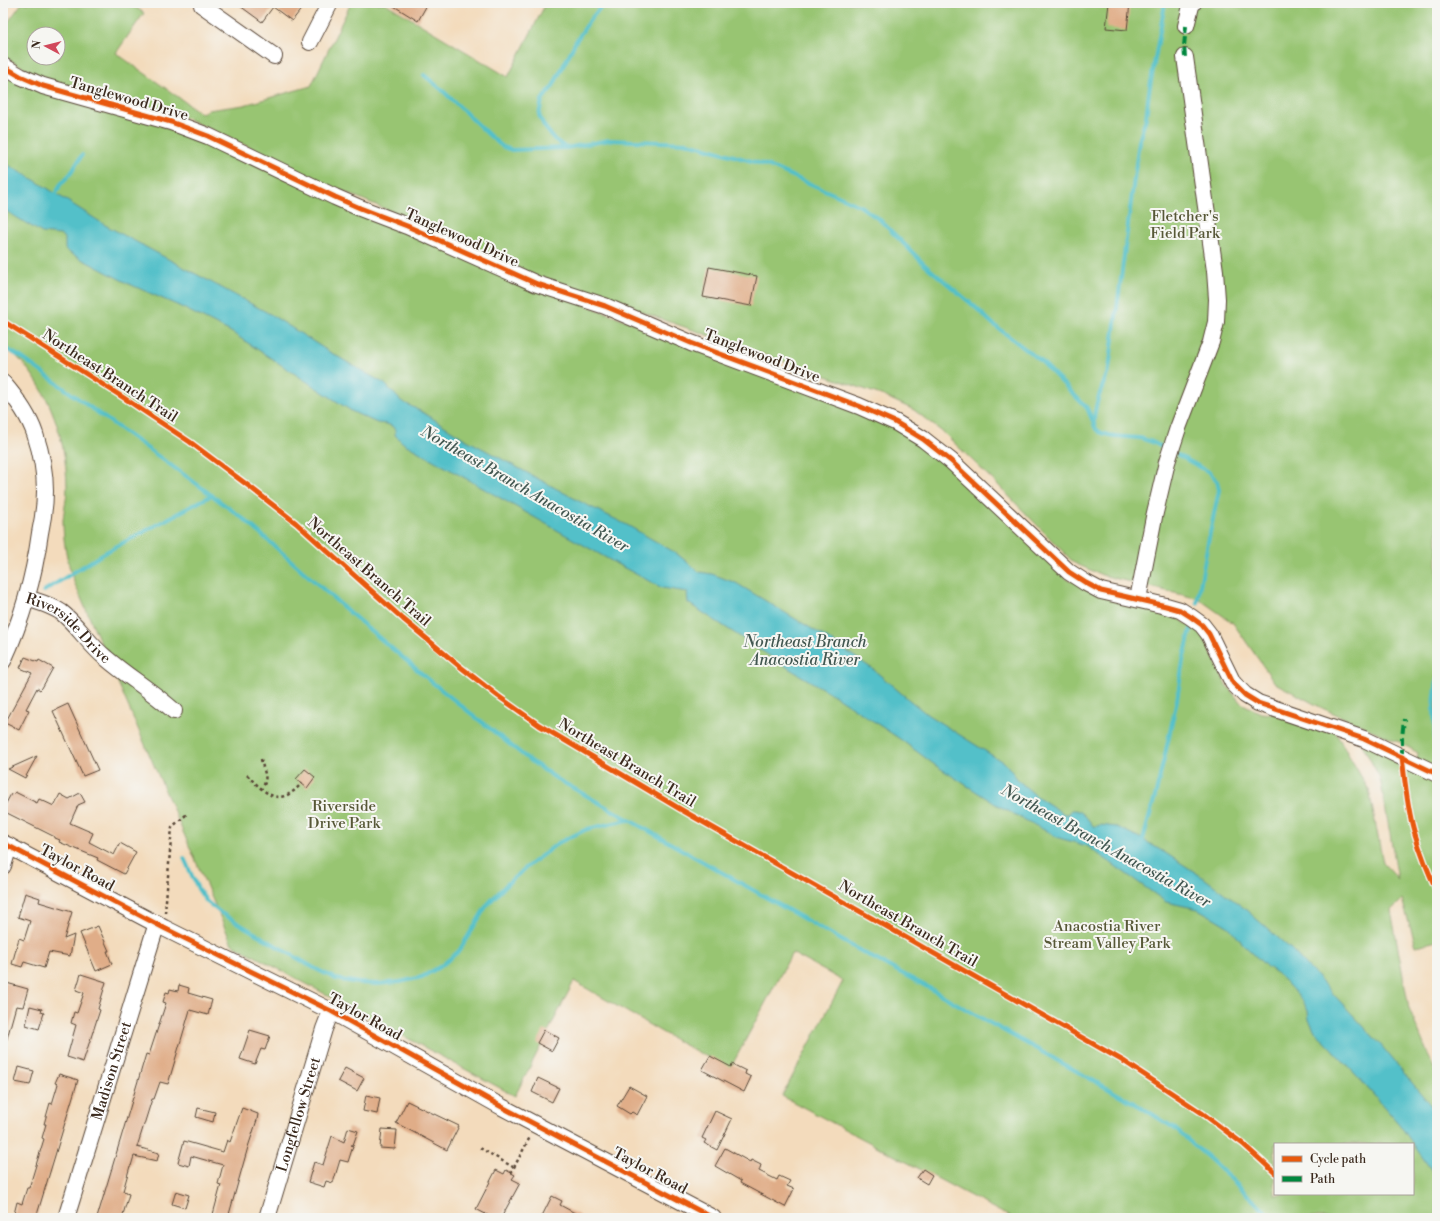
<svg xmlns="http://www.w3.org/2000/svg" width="1440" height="1221" viewBox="0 0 1440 1221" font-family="'Libre Bodoni',serif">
	<rect width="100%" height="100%" fill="#f6f6f2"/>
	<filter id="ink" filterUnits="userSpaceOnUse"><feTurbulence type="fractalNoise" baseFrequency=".025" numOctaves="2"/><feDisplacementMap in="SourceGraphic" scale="8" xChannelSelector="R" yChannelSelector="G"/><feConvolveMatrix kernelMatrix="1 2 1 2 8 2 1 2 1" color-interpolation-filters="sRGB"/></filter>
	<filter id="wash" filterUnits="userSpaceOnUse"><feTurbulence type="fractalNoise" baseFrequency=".012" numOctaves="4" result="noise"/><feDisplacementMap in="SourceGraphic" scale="16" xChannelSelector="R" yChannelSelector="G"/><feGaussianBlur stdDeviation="0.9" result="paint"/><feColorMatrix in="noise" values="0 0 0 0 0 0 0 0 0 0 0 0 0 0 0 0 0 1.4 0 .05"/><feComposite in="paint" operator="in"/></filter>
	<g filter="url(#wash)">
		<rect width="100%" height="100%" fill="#f3dbbc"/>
		<path fill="#98c572" stroke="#6a7848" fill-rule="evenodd" d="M 22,3 L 129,3 L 144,13 L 116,53 L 202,114 L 208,110 L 244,105 L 311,86 L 351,3 L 385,3 L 508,77 L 546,3 L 1437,3 L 1437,941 L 1416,946 L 1402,900 L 1391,910 L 1409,1009 L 1437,1076 L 1437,1218 L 1012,1218 L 782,1096 L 843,981 L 792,953 L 730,1069 L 677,1041 L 574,981 L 515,1096 L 232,944 L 74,582 C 67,561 63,542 63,520 C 64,509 67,498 67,487 C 66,433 46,378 3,344 L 3,70 L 176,131 L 593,308 L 868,410 L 938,454 L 1067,579 L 1174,614 L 1185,623 L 1201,632 L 1226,685 L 1241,703 L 1261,713 L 1284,715 L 1333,728 L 1369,790 L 1383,863 L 1398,879 L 1380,778 L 1360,741 L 1416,768 L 1418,753 L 1401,743 L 1322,708 L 1275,683 L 1233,623 L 1199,599 L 1102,575 L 1074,563 L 999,486 L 945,434 L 914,410 L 884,396 L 670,322 L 604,298 L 548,282 L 467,243 L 328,185 L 256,150 L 179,115 L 138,104 L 79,91 L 37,75 L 3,56 L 3,29 ZM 34,34 L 58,34 L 58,58 L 34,58 ZM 1275,1144 L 1413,1144 L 1413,1194 L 1275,1194 Z"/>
		<path fill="#53c0c9" stroke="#477574" d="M 3,162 L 36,181 L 105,225 L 270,314 L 328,351 L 385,384 L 401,401 L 424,413 L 465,439 L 579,501 L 627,525 L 676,553 L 699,572 L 712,574 L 736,583 L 827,638 L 874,670 L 908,699 L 928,715 L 1006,764 L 1019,781 L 1035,795 L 1064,814 L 1069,814 L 1071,810 C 1083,809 1087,819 1094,827 L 1100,825 L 1117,827 L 1142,839 L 1167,854 L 1204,878 L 1244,908 L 1292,950 L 1380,1044 L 1437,1113 L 1437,1178 L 1399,1124 L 1357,1076 L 1315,1031 L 1309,1020 L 1308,1011 L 1303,1001 L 1279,975 L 1267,967 L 1244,945 L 1229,927 L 1214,918 L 1198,909 L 1166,902 L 1087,846 L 1059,838 L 997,805 L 935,765 L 900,739 L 837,697 L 793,671 L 688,603 L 687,592 L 662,588 L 617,564 L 403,443 L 395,435 L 395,430 L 392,426 L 387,424 L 377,423 L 353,412 L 231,332 L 179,306 L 127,283 L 70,253 L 65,249 L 65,238 L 60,235 L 42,233 L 3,209 Z"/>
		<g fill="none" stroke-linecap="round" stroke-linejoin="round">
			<g stroke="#53c0c9" stroke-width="4">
				<path d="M 424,75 L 441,89 L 490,136 L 503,147 L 512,150 L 566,148 L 609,140 L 688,143 L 769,166 L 836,195 L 860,206 L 880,220 L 925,265 L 974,306 L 994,325 L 1041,361 L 1087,408 L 1094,424"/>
				<path d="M 566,148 L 554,139 L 544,126 L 539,115 L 542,100 L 553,86 L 576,41 L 590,20 L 604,3"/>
				<path d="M 54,198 L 60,185 L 71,173 L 82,155"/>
				<path d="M 3,347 L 21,357 L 105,418 L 190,479 L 245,520 L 357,619 L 439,688 L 528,759 L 557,779 L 873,958 L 933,990 L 990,1023 L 1141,1107 L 1174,1128 L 1211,1160 L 1272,1218"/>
				<path d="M 1162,447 C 1155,443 1148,440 1140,438 C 1128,436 1094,439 1094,423 C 1094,404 1103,386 1109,369 L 1139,141 L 1146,118 L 1149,92 L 1165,3"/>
				<path d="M 1178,455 L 1209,472 L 1217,481 L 1219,490 L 1208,542 L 1197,603"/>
				<path d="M 44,591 L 106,552 L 212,495"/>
				<path d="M 1435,739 L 1434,705 L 1437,679"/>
				<path d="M 1142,843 L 1156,793 L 1166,750 L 1177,700 L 1183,661 L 1191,629"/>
				<path d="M 184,858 L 198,889 L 207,902 L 221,913 L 314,968 L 336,979 L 359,983 L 377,984 L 400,982 L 422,977 L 441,966 L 459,951 L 487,905 L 508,883 L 528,866 L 558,843 L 587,829 L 628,820"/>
			</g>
		</g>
		<g id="blocks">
			<g fill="#e0ad88">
				<path d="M 236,3 L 306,3 L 292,21 L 273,7 L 262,22 Z"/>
				<path d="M 389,3 L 428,3 L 418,21 Z"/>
				<path d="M 1109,3 L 1130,3 L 1127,30 L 1106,28 Z"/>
				<path d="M 709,267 L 757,276 L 751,306 L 703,297 Z"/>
				<path d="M 25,657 L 38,662 L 39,660 L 53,668 L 42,688 L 40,690 L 37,688 L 26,709 L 29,710 L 19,730 L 5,723 L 32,673 L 20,668 Z"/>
				<path d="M 68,704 L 98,770 L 83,776 L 53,711 Z"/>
				<path d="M 37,756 L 25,778 L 8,769 Z"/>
				<path d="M 305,769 L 315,777 L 307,788 L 296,779 Z"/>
				<path d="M 15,792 L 37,803 L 39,799 L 54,806 L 60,794 L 69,799 L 80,793 L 85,802 L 78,805 L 70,823 L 93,833 L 89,842 L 114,855 L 120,843 L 136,852 L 124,874 L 97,860 L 98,858 L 59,842 L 60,840 L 55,838 L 55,837 L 3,811 L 3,809 L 11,794 L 13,795 Z"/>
				<path d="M 25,893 L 40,898 L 39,902 L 72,912 L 64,939 L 74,935 L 70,956 L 49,952 L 44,968 L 24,962 L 22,967 L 12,964 L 19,938 L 24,940 L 30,921 L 18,917 Z"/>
				<path d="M 98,926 L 109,951 L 107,951 L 112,964 L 96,971 L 80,933 Z"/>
				<path d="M 81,974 L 106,982 L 98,1009 L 100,1010 L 83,1062 L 67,1057 L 76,1025 L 71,1023 L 74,1012 L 77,1013 L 84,993 L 76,990 Z"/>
				<path d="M 3,982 L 28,989 L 23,1007 L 16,1006 L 6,1042 L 3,1041 Z"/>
				<path d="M 179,985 L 189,988 L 188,993 L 212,1000 L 208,1015 L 190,1010 L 168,1084 L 160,1082 L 154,1099 L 152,1099 L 137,1147 L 159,1153 L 157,1161 L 134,1156 L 131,1166 L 130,1166 L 123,1191 L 127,1192 L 126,1193 L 129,1194 L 122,1218 L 97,1218 L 146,1054 L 149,1055 L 166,1003 L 163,1002 L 166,992 L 169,993 L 170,989 L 178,991 Z"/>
				<path d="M 30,1006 L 42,1009 L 41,1012 L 44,1013 L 39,1029 L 26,1025 Z"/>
				<path d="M 250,1030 L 270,1036 L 265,1050 L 261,1049 L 255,1064 L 240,1059 Z"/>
				<path d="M 544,1030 L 559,1038 L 552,1051 L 537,1043 Z"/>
				<path d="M 710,1056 L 731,1067 L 732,1064 L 746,1071 L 745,1074 L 751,1077 L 744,1092 L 702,1070 Z"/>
				<path d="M 19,1067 L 34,1071 L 30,1085 L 15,1082 Z"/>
				<path d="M 345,1068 L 364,1078 L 357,1091 L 338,1081 Z"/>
				<path d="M 59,1074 L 78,1080 L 36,1218 L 13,1218 L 17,1202 L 22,1204 L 27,1188 L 29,1188 L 44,1139 L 42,1138 L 46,1124 L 44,1124 L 50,1103 L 52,1104 L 58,1084 L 55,1083 Z"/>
				<path d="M 538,1078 L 559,1088 L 552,1102 L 532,1092 Z"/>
				<path d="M 629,1086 L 647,1096 L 637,1115 L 632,1112 L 630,1114 L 617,1106 Z"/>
				<path d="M 366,1095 L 380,1098 L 377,1114 L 363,1111 Z"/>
				<path d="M 407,1101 L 459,1126 L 447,1150 L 396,1123 Z"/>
				<path d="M 198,1108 L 215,1112 L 213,1122 L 196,1117 Z"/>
				<path d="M 242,1108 L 258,1114 L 257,1120 L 248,1147 L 228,1218 L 212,1218 L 221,1185 L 218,1184 L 223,1165 L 191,1156 L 189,1166 L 178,1163 L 184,1141 L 223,1152 L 227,1140 L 230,1142 Z"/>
				<path d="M 715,1111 L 732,1119 L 717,1150 L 704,1143 L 706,1140 L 702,1138 Z"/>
				<path d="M 348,1128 L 358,1131 L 353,1145 L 351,1145 L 353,1146 L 348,1162 L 340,1160 L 333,1183 L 326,1181 L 324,1187 L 308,1182 L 314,1162 L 323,1165 L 332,1136 L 344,1142 Z"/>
				<path d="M 382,1129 L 397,1130 L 395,1149 L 380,1148 Z"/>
				<path d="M 725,1148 L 750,1162 L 751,1160 L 761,1165 L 759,1171 L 777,1180 L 779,1176 L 790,1181 L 787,1186 L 794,1189 L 785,1207 L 740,1183 L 741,1181 L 715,1166 Z"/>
				<path d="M 923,1169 L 932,1175 L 927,1184 L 917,1178 Z"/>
				<path d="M 496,1170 L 504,1174 L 506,1170 L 515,1175 L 512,1179 L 520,1183 L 501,1218 L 493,1218 L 476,1209 Z"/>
				<path d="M 176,1191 L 189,1195 L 185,1208 L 172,1204 Z"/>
				<path d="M 552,1196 L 562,1201 L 560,1205 L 584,1218 L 541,1218 Z"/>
			</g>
		</g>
	</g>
	<g filter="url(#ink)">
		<use href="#blocks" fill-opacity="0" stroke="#574536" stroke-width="1"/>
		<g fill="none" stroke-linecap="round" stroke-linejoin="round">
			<g stroke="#574536" stroke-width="18">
				<g id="minor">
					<path d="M 202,3 L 202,5 L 274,56"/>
					<path d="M 1186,26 L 1191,6 L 1193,3"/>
					<path d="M 310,42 L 330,3"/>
					<path d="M 3,66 L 20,76 L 43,86 L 171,122 L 208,136 L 335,197 L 360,208 L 407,226 L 537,284 L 605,306 L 691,343 L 859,406 L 895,422 L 923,439 L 951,461 L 1069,572 L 1086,583 L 1101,591 L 1166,606 L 1180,610 L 1191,617 L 1202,625 L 1209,634 L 1233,683 L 1245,695 L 1258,703 L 1364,739 L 1437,774"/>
					<path d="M 3,383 C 16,398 29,416 35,434 C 41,452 45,473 45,491 C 45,505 43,519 40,533 C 34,577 22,620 3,661"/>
					<path id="s1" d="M 27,598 C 39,602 51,605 61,612 C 78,625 89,645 106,658 C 128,677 152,691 174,711"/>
					<path d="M 1138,599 L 1154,517 L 1167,462 L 1178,428 L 1211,342 L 1216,322 L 1217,299 L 1215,271 L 1185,57"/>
					<path d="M 3,843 L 164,928 L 331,1011 L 502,1107 L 713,1218"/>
					<path d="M 3,866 L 9,846"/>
					<path id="s2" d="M 66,1218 L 157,923"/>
					<path id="s3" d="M 267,1218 L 324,1029 L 331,1011"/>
				</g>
			</g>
			<g stroke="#574536" stroke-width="2.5" stroke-dasharray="3 3" stroke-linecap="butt">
				<path d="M 261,759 C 263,771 270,779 261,789"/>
				<path d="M 247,775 C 266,794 279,809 302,783"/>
				<path d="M 165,913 L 172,827 L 187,814"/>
				<path d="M 480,1148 L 513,1167"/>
				<path d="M 511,1173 L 530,1137"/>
			</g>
			<use href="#minor" stroke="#fff" stroke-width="16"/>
			<g stroke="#00873e" stroke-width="4" stroke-dasharray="8 4" stroke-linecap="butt">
				<path d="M 1185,57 L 1184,46 L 1186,26"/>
				<path d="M 1402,757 L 1402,738 L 1404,719"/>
			</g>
			<g stroke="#f6f6f2" stroke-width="8">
				<g id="cycleway">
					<path d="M 3,66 L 20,76 L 43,86 L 171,122 L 208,136 L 335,197 L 360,208 L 407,226 L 537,284 L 605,306 L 691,343 L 859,406 L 895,422 L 923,439 L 951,461 L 1069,572 L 1086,583 L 1101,591 L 1166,606 L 1180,610 L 1191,617 L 1202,625 L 1209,634 L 1233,683 L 1245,695 L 1258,703 L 1364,739 L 1437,774"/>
					<path d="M 3,321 L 124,398 L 190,442 L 250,487 L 296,523 L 403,619 L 458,665 L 498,696 L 539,725 L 680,809 L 1125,1062 L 1202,1113 L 1243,1144 L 1275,1173"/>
					<path d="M 1402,757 C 1405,781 1407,807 1414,831 C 1420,851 1428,872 1437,891"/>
					<path d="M 3,843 L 164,928 L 331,1011 L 502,1107 L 713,1218"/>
				</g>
			</g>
			<use href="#cycleway" stroke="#e8590c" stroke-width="5"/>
		</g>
	</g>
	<g text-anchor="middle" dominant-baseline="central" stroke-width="4" stroke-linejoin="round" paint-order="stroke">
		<g font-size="15" fill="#3b2a1e" stroke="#f6f6f2">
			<text transform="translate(129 99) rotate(16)">Tanglewood Drive</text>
			<text transform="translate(462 238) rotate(24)">Tanglewood Drive</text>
			<text transform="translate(762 356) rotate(21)">Tanglewood Drive</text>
			<text transform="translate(110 376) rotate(33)">Northeast Branch Trail</text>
			<text transform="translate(369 572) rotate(41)">Northeast Branch Trail</text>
			<text stroke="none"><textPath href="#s1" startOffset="52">Riverside Drive</textPath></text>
			<text transform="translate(627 763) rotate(31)">Northeast Branch Trail</text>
			<text transform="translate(77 868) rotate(28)">Taylor Road</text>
			<text transform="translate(908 924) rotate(30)">Northeast Branch Trail</text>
			<text transform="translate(365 1017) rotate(29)">Taylor Road</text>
			<text stroke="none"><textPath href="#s2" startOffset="154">Madison Street</textPath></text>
			<text stroke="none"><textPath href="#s3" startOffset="108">Longfellow Street</textPath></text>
			<text transform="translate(650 1171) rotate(28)">Taylor Road</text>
		</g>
		<g font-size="15" fill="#575837" stroke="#f6f6f2">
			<text x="1185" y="216">Fletcher's<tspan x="1185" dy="17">Field Park</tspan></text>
			<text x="344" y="806">Riverside<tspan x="344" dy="17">Drive Park</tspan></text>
			<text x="1107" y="926">Anacostia River<tspan x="1107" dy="17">Stream Valley Park</tspan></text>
		</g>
		<g font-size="16" font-style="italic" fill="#425751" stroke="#f6f6f2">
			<text transform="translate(525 489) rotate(30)">Northeast Branch Anacostia River</text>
			<text x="805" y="642">Northeast Branch<tspan x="805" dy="18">Anacostia River</tspan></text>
			<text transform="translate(1106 846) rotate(29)">Northeast Branch Anacostia River</text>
		</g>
	</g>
	<rect width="1440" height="1221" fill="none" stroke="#f6f6f2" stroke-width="16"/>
	<rect x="1274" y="1143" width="140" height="52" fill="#f6f6f2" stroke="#aba49d"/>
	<rect x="1282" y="1156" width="20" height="6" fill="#e8590c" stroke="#aba49d"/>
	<text x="1310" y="1163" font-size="12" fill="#3b2a1e">Cycle path</text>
	<rect x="1282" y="1176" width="20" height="6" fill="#00873e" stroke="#aba49d"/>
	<text x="1310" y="1183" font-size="12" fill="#3b2a1e">Path</text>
	<g transform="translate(46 46) rotate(277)"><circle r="19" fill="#f6f6f2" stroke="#aba49d"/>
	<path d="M0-3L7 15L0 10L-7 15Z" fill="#d1495b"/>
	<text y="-6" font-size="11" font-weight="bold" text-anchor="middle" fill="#3b2a1e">N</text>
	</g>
</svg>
